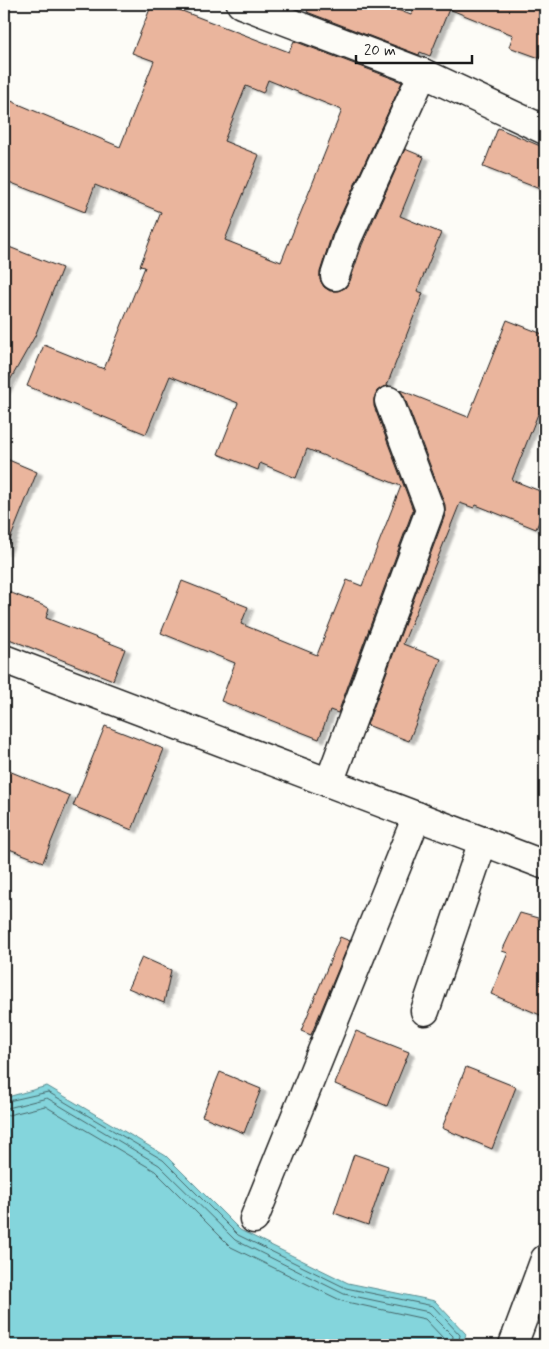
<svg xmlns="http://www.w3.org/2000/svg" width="549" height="1349" viewBox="0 0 549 1349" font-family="Mynerve,sans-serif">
	<defs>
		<filter id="shadow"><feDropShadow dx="5.5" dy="3" stdDeviation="1" flood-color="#0004"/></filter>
	</defs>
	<rect width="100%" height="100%" fill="#fdfcf7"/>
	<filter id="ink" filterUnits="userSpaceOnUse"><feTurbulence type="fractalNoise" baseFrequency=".02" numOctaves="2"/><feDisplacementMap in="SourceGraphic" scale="10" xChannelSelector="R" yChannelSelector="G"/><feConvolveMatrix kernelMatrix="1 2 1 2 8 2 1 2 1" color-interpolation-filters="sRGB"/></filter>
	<g filter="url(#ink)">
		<path fill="#84d5dc" stroke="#5a8b8f" d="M 47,1086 L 166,1156 L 240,1230 L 348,1283 L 435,1301 L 466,1334 L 463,1345 L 4,1345 L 4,1098 Z"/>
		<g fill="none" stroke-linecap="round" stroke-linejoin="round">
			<g stroke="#466669" stroke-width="1">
				<path d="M 4,1102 L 48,1092 L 163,1160 L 238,1235 L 346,1288 L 433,1306 L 460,1335 L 458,1345"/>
				<path d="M 4,1109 L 47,1098 L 159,1165 L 235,1240 L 344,1294 L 429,1312 L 453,1336 L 452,1345"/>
				<path d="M 4,1116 L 45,1106 L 155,1171 L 231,1247 L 342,1301 L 425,1319 L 444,1339 L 444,1345"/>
			</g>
		</g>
		<g fill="#eab59d" stroke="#1c1c1c" fill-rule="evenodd" filter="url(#shadow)">
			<path d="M 152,4 L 164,4 L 289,52 L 294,41 L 402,82 L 332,234 L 320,272 L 320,280 L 324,287 L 330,291 L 338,291 L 345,288 L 350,281 L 362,245 L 405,149 L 424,157 L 400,216 L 441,233 L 417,291 L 423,293 L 387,385 L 389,386 L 383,387 L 377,391 L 374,399 L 374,406 L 413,510 L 338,713 L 330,710 L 319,739 L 221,701 L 235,663 L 161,633 L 182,581 L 248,607 L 241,624 L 317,655 L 347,580 L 362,586 L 401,486 L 307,449 L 296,478 L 260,463 L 258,470 L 218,454 L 238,403 L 170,376 L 146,434 L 27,386 L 44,345 L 104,369 L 145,267 L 140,266 L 161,212 L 95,185 L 85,212 L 4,180 L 4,98 L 120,147 L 154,61 L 132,53 ZM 268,80 L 342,110 L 281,262 L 225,240 L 259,155 L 224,141 L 246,86 L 263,93 Z"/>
			<path d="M 311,4 L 382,4 L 411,15 L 416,4 L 545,4 L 545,60 L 509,47 L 513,35 L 449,9 L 430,56 L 420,52 L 419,55 L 307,12 Z"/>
			<path d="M 498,128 L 545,148 L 545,191 L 483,167 Z"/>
			<path d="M 4,245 L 62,268 L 35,336 L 4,391 Z"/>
			<path d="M 507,320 L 545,335 L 545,417 L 538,414 L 512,480 L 545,493 L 545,507 L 536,529 L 476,505 L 474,508 L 460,503 L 403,644 L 441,659 L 409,741 L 367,725 L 445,515 L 445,505 L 404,396 L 400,390 L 468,417 Z"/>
			<path d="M 4,458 L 37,472 L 5,552 L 4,552 Z"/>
			<path d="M 4,590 L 49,608 L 46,618 L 125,649 L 113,680 L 4,637 Z"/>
			<path d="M 105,726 L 164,749 L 132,830 L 73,806 Z"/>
			<path d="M 4,769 L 70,796 L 43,862 L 4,847 Z"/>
			<path d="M 520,913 L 545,920 L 545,1017 L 491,994 L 508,953 L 502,951 Z"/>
			<path d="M 340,937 L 350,941 L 311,1035 L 301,1031 Z"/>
			<path d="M 142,957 L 171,970 L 164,1003 L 128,988 Z"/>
			<path d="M 356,1031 L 409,1052 L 387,1106 L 335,1084 Z"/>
			<path d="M 466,1067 L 516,1087 L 492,1149 L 442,1128 Z"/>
			<path d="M 220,1072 L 261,1089 L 244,1133 L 202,1116 Z"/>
			<path d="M 354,1154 L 388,1166 L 368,1225 L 334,1213 Z"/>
		</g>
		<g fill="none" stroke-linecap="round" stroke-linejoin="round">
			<g stroke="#1c1c1c" stroke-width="31">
				<g id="minor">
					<path d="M 241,4 L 423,73 L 545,130"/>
					<path d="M 335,276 L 347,239 L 423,73"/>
					<path d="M 4,659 L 545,865"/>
					<path d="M 329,783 L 430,510 L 389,401"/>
					<path d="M 425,1011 L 483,841"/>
					<path d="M 254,1219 L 417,816"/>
					<path d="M 513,1345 L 545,1259"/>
				</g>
			</g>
			<use href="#minor" stroke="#fdfcf7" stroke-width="28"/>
		</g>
	</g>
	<rect width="549" height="1349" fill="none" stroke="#fdfcf7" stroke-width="20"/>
	<rect x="10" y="10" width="529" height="1329" fill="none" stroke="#1c1c1c" stroke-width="2" filter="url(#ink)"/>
	<path d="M356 55v8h116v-8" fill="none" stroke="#1c1c1c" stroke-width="2.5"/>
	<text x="364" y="55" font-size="15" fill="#1c1c1c" stroke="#fdfcf7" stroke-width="4" paint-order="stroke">20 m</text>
</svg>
